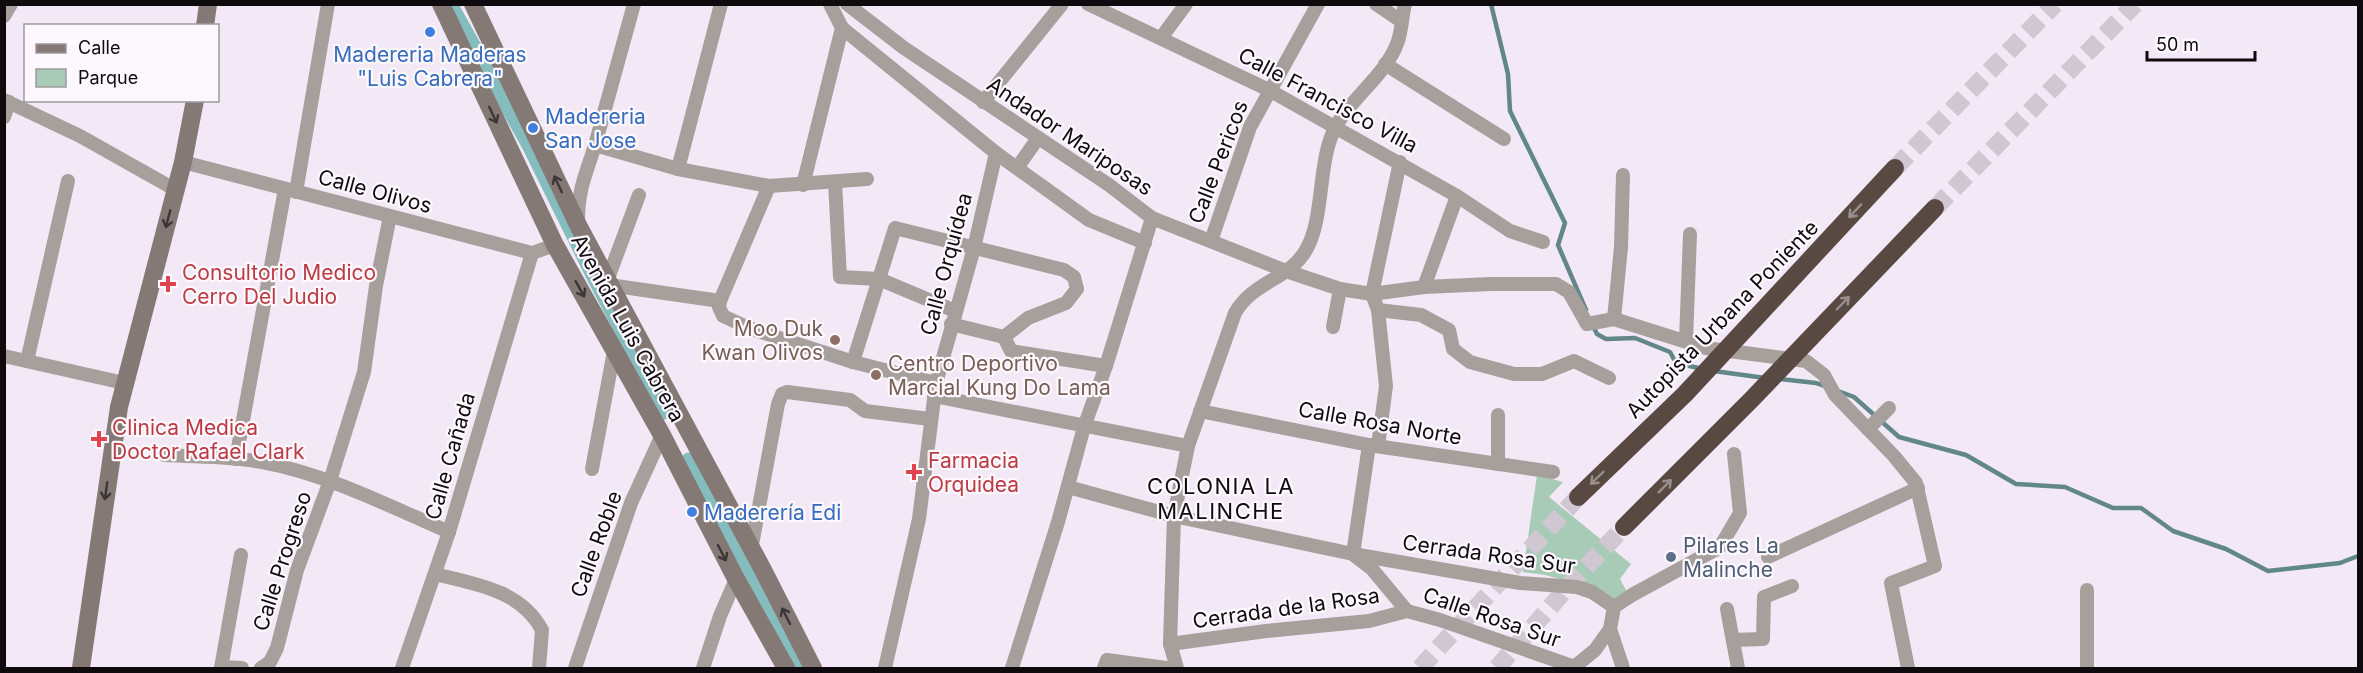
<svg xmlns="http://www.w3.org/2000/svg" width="2363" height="673" viewBox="0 0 2363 673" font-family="Inter,sans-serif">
	<rect width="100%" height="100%" fill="#f3e8f6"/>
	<path fill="#a7cbb6" d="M 1537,475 L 1563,482 L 1549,497 L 1631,564 L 1620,579 L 1627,592 L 1615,602 L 1594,588 L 1545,575 L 1523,572 Z"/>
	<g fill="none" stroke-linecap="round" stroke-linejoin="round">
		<g stroke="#618789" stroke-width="4.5">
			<path d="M 1491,4 L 1508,74 L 1510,111 L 1565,223 L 1558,245 L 1586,310"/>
			<path d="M 1593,326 L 1597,334 L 1606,339 L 1635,338 L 1670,352 L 1676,363 L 1703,369"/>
			<path d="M 1714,371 L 1765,378"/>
			<path d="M 1780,379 L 1816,383 L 1827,387"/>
			<path d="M 1838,391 L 1854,397 L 1899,437 L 1966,455 L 2016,484 L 2065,487 L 2113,508 L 2141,508 L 2173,531 L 2226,549 L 2268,571 L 2340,563 L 2358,556"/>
		</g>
		<g stroke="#85bdbe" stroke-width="15">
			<path d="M 450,4 L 529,145 L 595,279 L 664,412"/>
			<path d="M 689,460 L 799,668"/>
		</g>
		<g stroke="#d1c7d3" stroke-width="18" stroke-dasharray="18 9" stroke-linecap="butt">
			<path d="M 1895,168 L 2055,4"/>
			<path d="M 1935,208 L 2135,4"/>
			<path d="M 1420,668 L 1578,497"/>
			<path d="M 1497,668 L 1573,581 L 1624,527"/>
		</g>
		<g stroke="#a69f9c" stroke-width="14">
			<path d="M 847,4 L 904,48 L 1109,185 L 1152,218 L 1286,271 L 1340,289 L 1372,294 L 1424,287 L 1491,284 L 1556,284 L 1569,292 L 1587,324 L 1614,319 L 1706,348 L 1806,361 L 1824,375 L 1835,395 L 1894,456 L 1916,483 L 1935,566 L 1891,583 L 1908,668"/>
			<path d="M 1088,4 L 1269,90 L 1457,196 L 1510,231 L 1543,242"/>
			<path d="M 1376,4 L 1401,21"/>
			<path d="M 4,16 L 11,4"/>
			<path d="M 842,28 L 996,153 L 1089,220 L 1145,243"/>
			<path d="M 1161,38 L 1186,4"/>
			<path d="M 1385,64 L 1504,139"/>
			<path d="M 4,100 L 80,136 L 176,190"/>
			<path d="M 983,102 L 1062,4"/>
			<path d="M 4,117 L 9,102"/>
			<path d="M 595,145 L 678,169 L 769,186 L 867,179"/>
			<path d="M 183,162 L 532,253 L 555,245"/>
			<path d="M 1017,168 L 1038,138"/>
			<path d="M 678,169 L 721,4"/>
			<path d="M 835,182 L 840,277 L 879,279 L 955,311"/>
			<path d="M 803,185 L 842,28 L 830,4"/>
			<path d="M 769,186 L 720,301 L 719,307 L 723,316 L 749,328 L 853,362 L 936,383"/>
			<path d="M 296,192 L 328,4"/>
			<path d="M 578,222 C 578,185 588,171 597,138 C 609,93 622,49 634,4"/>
			<path d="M 1211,241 L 1250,127 L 1318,4"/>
			<path d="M 607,281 L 639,195"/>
			<path d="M 609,285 L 720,301"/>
			<path d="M 1424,287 L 1457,196"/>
			<path d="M 1378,310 L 1421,315 L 1449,330 L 1453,349 L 1470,362 L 1514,374 L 1542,374 L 1574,361 L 1609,378"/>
			<path d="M 1614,319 L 1621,247 L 1623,175"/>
			<path d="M 1333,327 L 1340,289"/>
			<path d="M 1004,337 L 1011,351 L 1106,366"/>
			<path d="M 1686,341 L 1690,234"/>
			<path d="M 4,356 L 124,383"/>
			<path d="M 27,361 L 68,181"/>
			<path d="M 853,362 L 895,228 L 1064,270 L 1074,277 L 1077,289 L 1066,303 L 1028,318 L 1004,337 L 951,324"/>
			<path d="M 934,396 L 1188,446"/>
			<path d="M 1200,411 L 1369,445 L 1553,472"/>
			<path d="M 1498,415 L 1498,464"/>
			<path d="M 1868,429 L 1889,408"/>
			<path d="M 1378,446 L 1386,386 L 1378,310 L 1372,294 L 1400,162"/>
			<path d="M 165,455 C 197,457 230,456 261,462 C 327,474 389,506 449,532"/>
			<path d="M 236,459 L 285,189"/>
			<path d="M 592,469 L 614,351"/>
			<path d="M 1068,487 L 1174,516 L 1353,554 L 1520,583 L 1577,587 L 1592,592 L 1614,607"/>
			<path d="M 751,550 L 778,404 L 782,394 L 787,392 L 850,400 L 865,411 L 930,419"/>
			<path d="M 1353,554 L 1369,445"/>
			<path d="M 1355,556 L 1372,569 L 1407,611 L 1440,620 L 1575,667"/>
			<path d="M 1768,557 L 1918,488"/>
			<path d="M 435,574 C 475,584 521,590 542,630 L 539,668"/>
			<path d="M 2087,590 L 2087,668"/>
			<path d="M 1614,607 L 1632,595 L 1720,547 L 1740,513 L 1734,454"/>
			<path d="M 1614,607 L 1610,629 L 1623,668"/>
			<path d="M 1727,609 L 1738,668"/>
			<path d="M 1733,640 L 1763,639 L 1764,597 L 1792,586"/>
			<path d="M 1170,644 L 1266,631 L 1369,621 L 1407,611"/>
			<path d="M 222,667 L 242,668"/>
			<path d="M 221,668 L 241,555"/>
			<path d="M 261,668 L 270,662 L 277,648 L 297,570 L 330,481 L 364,372 L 376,286 L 390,216"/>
			<path d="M 402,668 L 449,532 L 532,253"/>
			<path d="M 575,668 L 631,503 L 662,435"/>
			<path d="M 703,668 L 720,616 L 736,579"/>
			<path d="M 885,668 L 919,519 L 936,383 L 974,248 L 996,153"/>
			<path d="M 1012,668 L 1058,522 L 1084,427 L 1106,366 L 1152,218"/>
			<path d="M 1104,668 L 1107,660 L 1166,668"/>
			<path d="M 1177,668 L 1170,644 L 1174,516 L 1188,446 L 1235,313 C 1253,281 1289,280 1306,250 C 1325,218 1317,160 1336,126 C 1353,96 1387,74 1398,41 C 1402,29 1402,16 1405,4"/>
			<path d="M 1573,668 L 1595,650 L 1610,629"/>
		</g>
		<g stroke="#847975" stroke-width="18">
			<path d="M 441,4 L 555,245 L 662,435 L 736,579 L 786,668"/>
			<path d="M 473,4 L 579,227 L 762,568 L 813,668"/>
			<path d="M 205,26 L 208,4"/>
			<path d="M 81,668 L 119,407 L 183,162 L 195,100"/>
		</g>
		<g stroke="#584943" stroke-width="18">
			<path d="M 1578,497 L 1685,394 L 1895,168"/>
			<path d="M 1624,527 L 1752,399 L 1935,208"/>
		</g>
	</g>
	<defs><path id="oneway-shaft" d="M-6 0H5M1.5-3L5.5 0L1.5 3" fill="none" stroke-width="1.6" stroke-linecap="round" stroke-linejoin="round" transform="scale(1.5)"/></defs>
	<g stroke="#3d3637">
		<use href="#oneway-shaft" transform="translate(493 115) rotate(65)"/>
		<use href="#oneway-shaft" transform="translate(558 184) rotate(-115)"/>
		<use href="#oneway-shaft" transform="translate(168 219) rotate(105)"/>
		<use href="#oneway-shaft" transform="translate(580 289) rotate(61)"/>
		<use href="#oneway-shaft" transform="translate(106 491) rotate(98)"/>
		<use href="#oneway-shaft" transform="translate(722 553) rotate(63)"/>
		<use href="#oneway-shaft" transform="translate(786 616) rotate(-117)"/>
	</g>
	<g stroke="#9a8f8d">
		<use href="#oneway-shaft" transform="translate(1855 211) rotate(133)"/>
		<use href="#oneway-shaft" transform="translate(1843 303) rotate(-46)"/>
		<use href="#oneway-shaft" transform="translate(1597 478) rotate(136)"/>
		<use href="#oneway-shaft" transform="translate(1665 486) rotate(-45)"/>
	</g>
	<g fill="#3f7fe0" stroke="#fcf8fd" stroke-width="2">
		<circle cx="430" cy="32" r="6"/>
		<circle cx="533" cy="128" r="6"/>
		<circle cx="692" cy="512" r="6"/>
	</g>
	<g fill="#e0444e" stroke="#fcf8fd" stroke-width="2">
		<path d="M165 275h6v6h6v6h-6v6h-6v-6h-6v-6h6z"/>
		<path d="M96 430h6v6h6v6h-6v6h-6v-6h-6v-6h6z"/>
		<path d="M911 463h6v6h6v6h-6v6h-6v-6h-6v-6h6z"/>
	</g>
	<g fill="#8d6e63" stroke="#fcf8fd" stroke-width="2">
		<circle cx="835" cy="340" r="6"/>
		<circle cx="876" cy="375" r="6"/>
	</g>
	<circle fill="#5c6f8a" stroke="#fcf8fd" stroke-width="2" cx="1671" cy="557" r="6"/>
	<g text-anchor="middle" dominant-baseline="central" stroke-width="4.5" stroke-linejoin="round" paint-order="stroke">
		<g font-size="21" fill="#366cbe" stroke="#fcf8fd" text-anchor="start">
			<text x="430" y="54" text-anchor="middle">Madereria Maderas<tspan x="430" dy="24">"Luis Cabrera"</tspan></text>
			<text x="545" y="116">Madereria<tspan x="545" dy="24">San Jose</tspan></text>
			<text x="704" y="512">Maderería Edi</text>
		</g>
		<g font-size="21" fill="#0e0a0e" stroke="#fcf8fd">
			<text transform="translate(1328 100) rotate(28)">Calle Francisco Villa</text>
			<text transform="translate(1070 136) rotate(34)">Andador Mariposas</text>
			<text transform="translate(1218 162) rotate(-69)">Calle Pericos</text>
			<text transform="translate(375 191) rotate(15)">Calle Olivos</text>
			<text transform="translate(946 264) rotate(-75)">Calle Orquídea</text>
			<text transform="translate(1722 319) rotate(-46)">Autopista Urbana Poniente</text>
			<text transform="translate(628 328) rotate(61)">Avenida Luis Cabrera</text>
			<text transform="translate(1380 423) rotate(10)">Calle Rosa Norte</text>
			<text transform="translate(450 456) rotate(-74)">Calle Cañada</text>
			<text transform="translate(596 544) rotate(-70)">Calle Roble</text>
			<text transform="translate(1489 554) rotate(8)">Cerrada Rosa Sur</text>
			<text transform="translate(282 561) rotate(-72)">Calle Progreso</text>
			<text transform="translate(1286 608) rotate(-8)">Cerrada de la Rosa</text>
			<text transform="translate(1492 617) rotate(19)">Calle Rosa Sur</text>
		</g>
		<g font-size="21" fill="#be3a42" stroke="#fcf8fd" text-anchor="start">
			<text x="182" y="272">Consultorio Medico<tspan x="182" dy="24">Cerro Del Judio</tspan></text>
			<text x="112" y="427">Clinica Medica<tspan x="112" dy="24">Doctor Rafael Clark</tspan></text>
			<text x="928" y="460">Farmacia<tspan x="928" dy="24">Orquidea</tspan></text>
		</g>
		<g font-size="21" fill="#785e54" stroke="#fcf8fd" text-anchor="end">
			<text x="823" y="328">Moo Duk<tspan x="823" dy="24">Kwan Olivos</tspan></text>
			<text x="888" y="363" text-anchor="start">Centro Deportivo<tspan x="888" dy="24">Marcial Kung Do Lama</tspan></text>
		</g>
		<g font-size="21" fill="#4e5e75" stroke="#fcf8fd" text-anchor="start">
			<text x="1683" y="545">Pilares La<tspan x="1683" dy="24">Malinche</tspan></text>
		</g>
		<g font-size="22" letter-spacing="1.5" fill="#0e0a0e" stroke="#fcf8fd">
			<text x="1221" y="486">COLONIA LA<tspan x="1221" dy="25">MALINCHE</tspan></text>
		</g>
	</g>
	<rect width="2363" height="673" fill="none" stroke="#0e0a0e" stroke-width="12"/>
	<rect x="24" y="24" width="195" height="78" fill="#fcf8fd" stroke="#9d999d" stroke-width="1.5"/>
	<rect x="36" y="44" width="30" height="9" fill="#847975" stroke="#9d999d" stroke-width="1.5"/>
	<text x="78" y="54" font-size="18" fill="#0e0a0e">Calle</text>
	<rect x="36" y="69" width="30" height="18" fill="#a7cbb6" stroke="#9d999d" stroke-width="1.5"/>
	<text x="78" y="84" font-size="18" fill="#0e0a0e">Parque</text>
	<path d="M2147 51v9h108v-9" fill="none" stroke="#0e0a0e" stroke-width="3"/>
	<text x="2156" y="51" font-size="18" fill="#0e0a0e" stroke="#fcf8fd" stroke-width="4.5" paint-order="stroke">50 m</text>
</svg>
